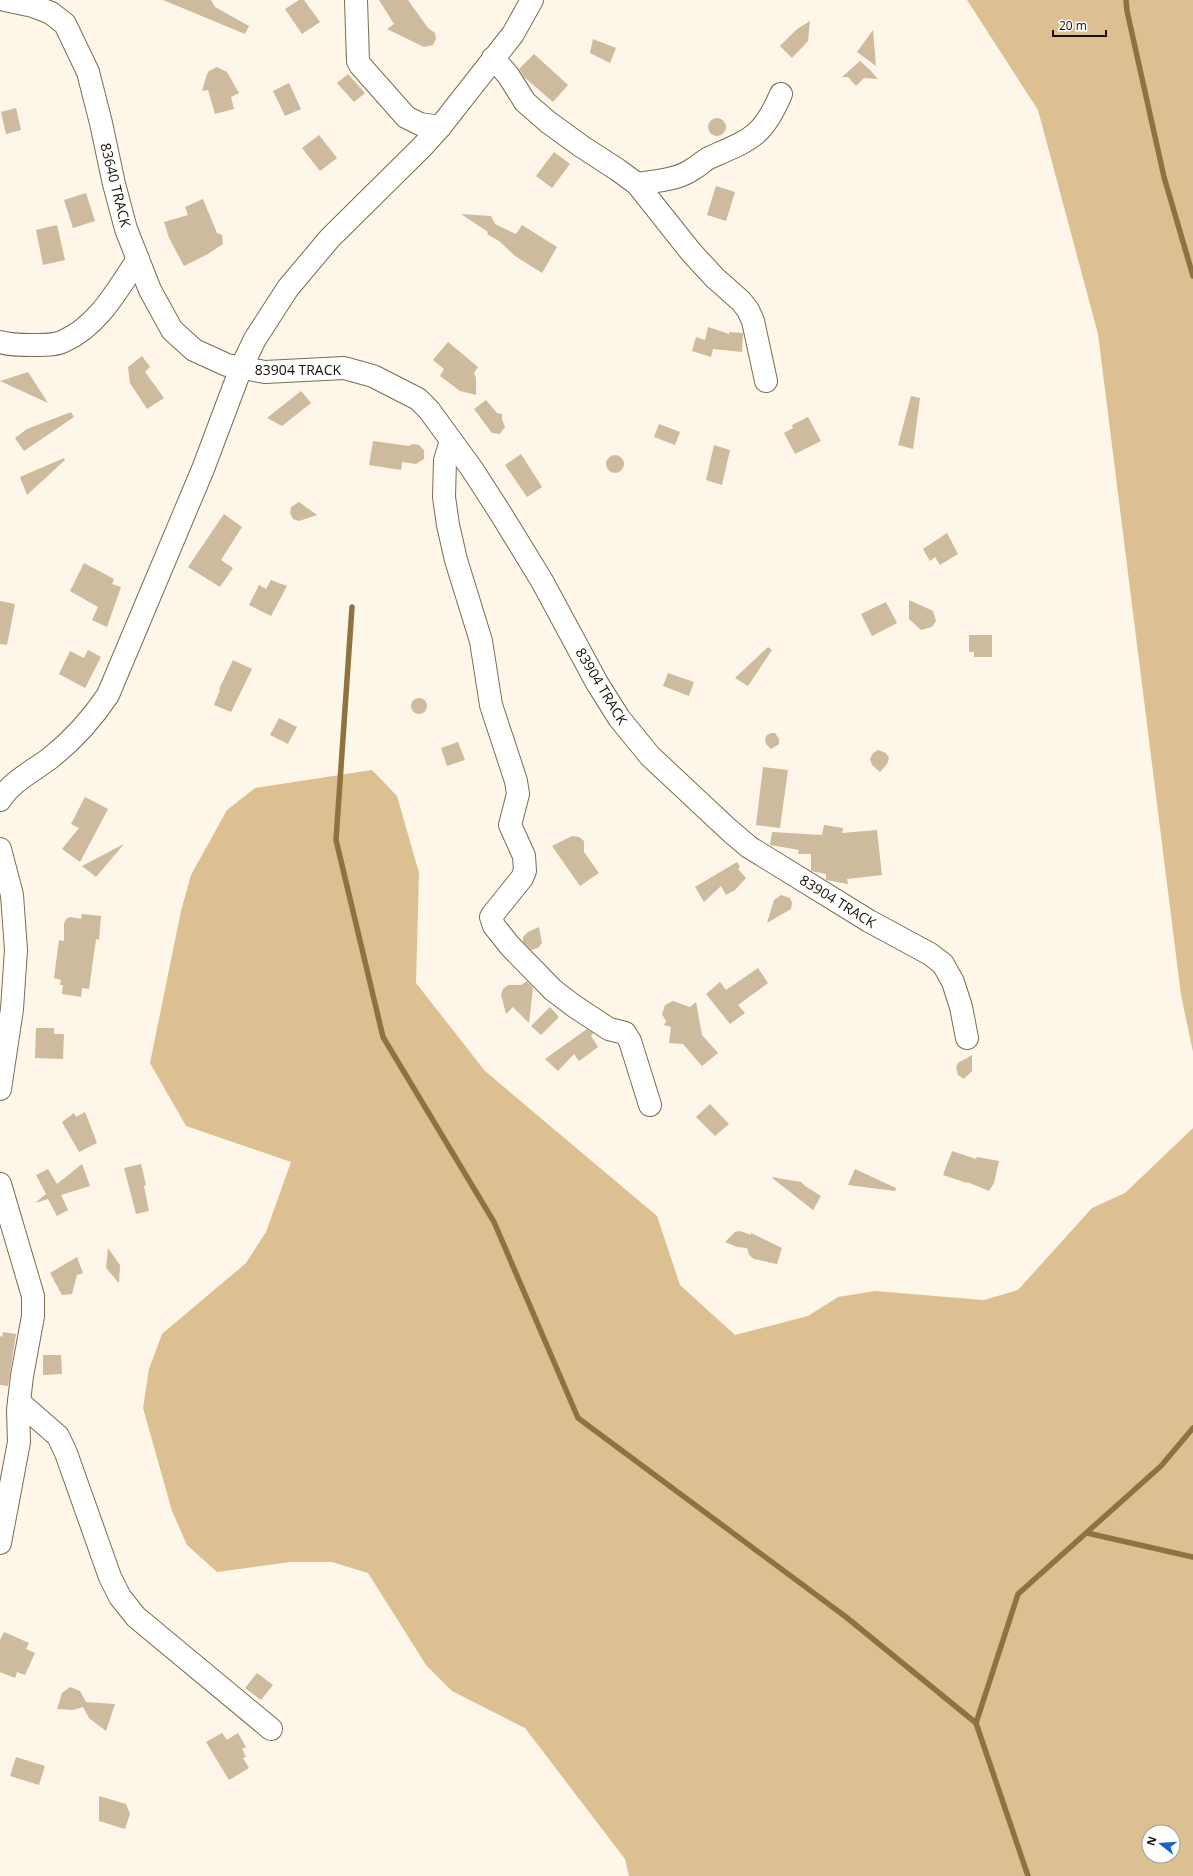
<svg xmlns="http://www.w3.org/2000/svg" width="1193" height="1876" viewBox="0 0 1193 1876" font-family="'Open Sans',sans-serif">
	<rect width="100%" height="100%" fill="#fef6e9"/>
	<g fill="#ddc092" fill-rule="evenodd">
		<path d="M 967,0 L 1193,0 L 1193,1052 L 1181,995 L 1098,334 L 1038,110 Z"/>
		<path d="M 372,770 L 397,796 L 419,873 L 416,983 L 485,1071 L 657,1216 L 680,1285 L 735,1335 L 808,1316 L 838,1297 L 875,1291 L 984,1300 L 1018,1290 L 1092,1208 L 1125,1193 L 1193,1128 L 1193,1876 L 629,1876 L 625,1859 L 525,1728 L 452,1691 L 426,1665 L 368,1573 L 332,1562 L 290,1562 L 217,1572 L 187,1545 L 172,1511 L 143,1408 L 149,1369 L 162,1334 L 246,1263 L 266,1232 L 291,1162 L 186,1126 L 150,1063 L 181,911 L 191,875 L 227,810 L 255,788 ZM 1149,1832 L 1173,1832 L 1173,1856 L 1149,1856 Z"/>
	</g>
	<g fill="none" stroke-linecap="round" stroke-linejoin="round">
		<g stroke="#907240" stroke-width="5.5">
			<path d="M 1126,0 L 1127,11 L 1164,177 L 1193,276"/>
			<path d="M 352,607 L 336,840 L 383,1037 L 494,1222 L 578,1418 L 846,1617 L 976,1723"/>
			<path d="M 1087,1533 L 1193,1557"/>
			<path d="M 1028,1876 L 976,1723 L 1018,1594 L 1161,1466 L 1193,1428"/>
		</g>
	</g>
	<g fill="#ceba9c">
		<path d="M 163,0 L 211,0 L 215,7 L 249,26 L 245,34 Z"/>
		<path d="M 299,0 L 304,0 L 320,22 L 302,34 L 285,9 Z"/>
		<path d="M 379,0 L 408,0 L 428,28 L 435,33 L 436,39 L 433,45 L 424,47 L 387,29 L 394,24 Z"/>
		<path d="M 810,21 L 808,41 L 792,58 L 780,46 L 797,29 Z"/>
		<path d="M 873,30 L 876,66 L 857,52 Z"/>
		<path d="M 593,39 L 616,48 L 610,63 L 590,53 Z"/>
		<path d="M 534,54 L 568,85 L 553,102 L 524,77 L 519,69 Z"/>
		<path d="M 860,61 L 871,71 L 878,79 L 864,78 L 856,86 L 848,77 L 842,77 Z"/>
		<path d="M 217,67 L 227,72 L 239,93 L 231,97 L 234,109 L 215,114 L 208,90 L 202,91 L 207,74 L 209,71 Z"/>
		<path d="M 348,74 L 365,93 L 354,102 L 337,83 Z"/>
		<path d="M 289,83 L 301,109 L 285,116 L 273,91 Z"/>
		<path d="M 16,108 L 21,130 L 6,134 L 1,112 Z"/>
		<circle cx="717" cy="127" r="9"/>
		<path d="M 319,135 L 337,158 L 320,171 L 302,148 Z"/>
		<path d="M 554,152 L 570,164 L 552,188 L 536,176 Z"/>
		<path d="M 716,186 L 735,192 L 726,221 L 707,215 Z"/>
		<path d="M 86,193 L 95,221 L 73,228 L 64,200 Z"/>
		<path d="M 203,199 L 217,233 L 222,235 L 223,244 L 208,254 L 184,266 L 169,238 L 164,222 L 188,215 L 185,207 Z"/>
		<path d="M 461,214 L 491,216 L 495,224 L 516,234 L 522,225 L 557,247 L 542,273 L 515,256 L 499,241 L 487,234 L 488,232 Z"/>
		<path d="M 57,225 L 65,260 L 43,265 L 36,230 Z"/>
		<path d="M 708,327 L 729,334 L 729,332 L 743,333 L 742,352 L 713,349 L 711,357 L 692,351 L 696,337 L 705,340 Z"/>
		<path d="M 448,342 L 478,367 L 474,373 L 476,378 L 476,395 L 460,391 L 440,376 L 444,369 L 433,360 Z"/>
		<path d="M 142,356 L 150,367 L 145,372 L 164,398 L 147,409 L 130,383 L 128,367 Z"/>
		<path d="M 28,372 L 48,403 L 0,381 Z"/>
		<path d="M 301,391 L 311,403 L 282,426 L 267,418 Z"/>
		<path d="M 911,396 L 920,398 L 913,449 L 898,445 Z"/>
		<path d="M 486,400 L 497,413 L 502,414 L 502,419 L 505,427 L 500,434 L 492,433 L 474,409 Z"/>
		<path d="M 71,412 L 74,417 L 24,451 L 15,438 L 27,429 Z"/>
		<path d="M 808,417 L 821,441 L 795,454 L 784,433 L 793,428 L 792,425 Z"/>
		<path d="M 659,424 L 680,432 L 675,445 L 654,437 Z"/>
		<path d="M 373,441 L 409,446 L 413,444 L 419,445 L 424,450 L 424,459 L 416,464 L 402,462 L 401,470 L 369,465 Z"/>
		<path d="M 714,445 L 730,450 L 722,485 L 706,480 Z"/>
		<path d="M 521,454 L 542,487 L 527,497 L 505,465 Z"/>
		<circle cx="615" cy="464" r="9"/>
		<path d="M 64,458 L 65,460 L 27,495 L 20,477 Z"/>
		<path d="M 299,502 L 317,515 L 299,521 L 293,519 L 290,513 L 291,507 Z"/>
		<path d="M 224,514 L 242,527 L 221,560 L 233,568 L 220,587 L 188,567 Z"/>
		<path d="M 947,533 L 958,554 L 940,565 L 935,557 L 930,561 L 923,549 Z"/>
		<path d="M 84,563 L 114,579 L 112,584 L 121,587 L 107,627 L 92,620 L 98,607 L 70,591 Z"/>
		<path d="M 271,580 L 287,586 L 271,616 L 249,605 L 259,585 L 266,589 Z"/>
		<path d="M 909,600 L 933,611 L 936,621 L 932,627 L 921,630 L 909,619 Z"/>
		<path d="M 0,601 L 15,604 L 7,645 L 0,644 Z"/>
		<path d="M 886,602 L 897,623 L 872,636 L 861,614 Z"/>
		<path d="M 969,635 L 992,635 L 992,657 L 974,657 L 974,652 L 969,652 Z"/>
		<path d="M 768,647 L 772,650 L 748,686 L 735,678 Z"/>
		<path d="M 88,650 L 101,657 L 85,688 L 59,674 L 70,651 L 84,658 Z"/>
		<path d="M 233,660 L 252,669 L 231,712 L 214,705 L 220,690 L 219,689 Z"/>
		<path d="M 668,673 L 694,682 L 689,696 L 663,686 Z"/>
		<circle cx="419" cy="706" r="8"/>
		<path d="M 279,718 L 297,727 L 288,744 L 270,735 Z"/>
		<path d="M 771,733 L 775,733 L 779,739 L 779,744 L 771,749 L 766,744 L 765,739 L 767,735 Z"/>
		<path d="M 458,742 L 465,760 L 447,766 L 441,748 Z"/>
		<path d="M 878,750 L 886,753 L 889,758 L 887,764 L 880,772 L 872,765 L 870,759 L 873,753 Z"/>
		<path d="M 763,767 L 788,770 L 780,828 L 756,825 Z"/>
		<path d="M 85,797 L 108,809 L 80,862 L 62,849 L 79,828 L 71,824 Z"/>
		<path d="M 824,825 L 843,828 L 842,833 L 877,830 L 882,875 L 847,879 L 848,884 L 826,880 L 826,874 L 811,871 L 811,854 L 798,854 L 799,850 L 770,845 L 772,832 L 822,835 Z"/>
		<path d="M 572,836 L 579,837 L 584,841 L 584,852 L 599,873 L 580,886 L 552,846 Z"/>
		<path d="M 124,844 L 96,877 L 82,866 Z"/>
		<path d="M 737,862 L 740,867 L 738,869 L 746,878 L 735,890 L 726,895 L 721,886 L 704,902 L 695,887 Z"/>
		<path d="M 781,895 L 790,898 L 792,903 L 791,909 L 767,923 L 774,900 Z"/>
		<path d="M 82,914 L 101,916 L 99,940 L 96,939 L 89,989 L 82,988 L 81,997 L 62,994 L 63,985 L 60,985 L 61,980 L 54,978 L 59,940 L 64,941 L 64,923 L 66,919 L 70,917 L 81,919 Z"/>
		<path d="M 539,927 L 542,943 L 538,948 L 531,950 L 523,942 L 523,937 L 528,932 Z"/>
		<path d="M 758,968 L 768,983 L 738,1005 L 745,1013 L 730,1024 L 706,994 L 720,982 L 726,990 Z"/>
		<path d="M 527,981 L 533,988 L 529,1023 L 513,1007 L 506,1014 L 501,995 L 503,989 L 508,985 L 521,985 Z"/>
		<path d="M 673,1001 L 690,1007 L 696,1002 L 702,1035 L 718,1053 L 702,1066 L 683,1044 L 669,1043 L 671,1027 L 664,1025 L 666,1021 L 662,1014 L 665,1005 Z"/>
		<path d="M 550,1007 L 559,1017 L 541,1035 L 531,1026 Z"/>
		<path d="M 36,1028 L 54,1028 L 54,1034 L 64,1034 L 63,1059 L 35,1058 Z"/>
		<path d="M 587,1029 L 593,1033 L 591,1036 L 598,1047 L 579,1061 L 574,1054 L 558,1071 L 545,1059 Z"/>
		<path d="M 972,1055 L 972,1071 L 964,1079 L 958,1075 L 956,1067 L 958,1063 Z"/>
		<path d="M 710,1104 L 729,1124 L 715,1136 L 696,1117 Z"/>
		<path d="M 85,1112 L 97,1143 L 79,1152 L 62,1122 L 74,1113 L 76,1117 Z"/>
		<path d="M 952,1151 L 976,1159 L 977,1157 L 999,1161 L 994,1183 L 989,1191 L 967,1182 L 967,1183 L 943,1175 Z"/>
		<path d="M 82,1164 L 90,1186 L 61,1195 L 68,1210 L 57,1216 L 48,1199 L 35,1203 L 46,1194 L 36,1175 L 48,1169 L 57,1184 Z"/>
		<path d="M 141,1164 L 146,1185 L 144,1186 L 149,1211 L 136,1214 L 124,1168 Z"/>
		<path d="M 855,1169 L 896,1188 L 895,1191 L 848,1185 Z"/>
		<path d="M 771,1177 L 801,1182 L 805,1186 L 821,1196 L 813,1210 Z"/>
		<path d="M 740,1231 L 751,1235 L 751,1233 L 782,1248 L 777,1264 L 754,1259 L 749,1255 L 747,1248 L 737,1247 L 725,1242 L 735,1232 Z"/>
		<path d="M 108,1248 L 120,1265 L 119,1283 L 106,1268 Z"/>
		<path d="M 77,1257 L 83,1273 L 77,1275 L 72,1294 L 62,1295 L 50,1273 Z"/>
		<path d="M 3,1332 L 16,1334 L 8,1386 L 0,1385 L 0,1336 L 2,1337 Z"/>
		<path d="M 43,1355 L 61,1355 L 62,1374 L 43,1375 Z"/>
		<path d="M 4,1632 L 29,1643 L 26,1649 L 35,1653 L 25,1675 L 17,1672 L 15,1678 L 0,1672 L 0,1640 Z"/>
		<path d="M 257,1673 L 273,1685 L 261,1700 L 245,1688 Z"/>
		<path d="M 70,1687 L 80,1691 L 86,1702 L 115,1704 L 106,1731 L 89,1718 L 83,1707 L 73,1710 L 57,1709 L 62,1693 Z"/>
		<path d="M 222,1733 L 227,1740 L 238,1733 L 246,1747 L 242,1749 L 246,1757 L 243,1758 L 249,1768 L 229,1780 L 206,1742 Z"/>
		<path d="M 16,1757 L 45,1766 L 39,1785 L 10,1776 Z"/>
		<path d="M 99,1796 L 126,1804 L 130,1814 L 125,1829 L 99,1821 Z"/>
	</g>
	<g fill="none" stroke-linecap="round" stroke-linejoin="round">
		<g stroke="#7e6c50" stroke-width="24">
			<g id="minor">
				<path d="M 5,0 L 33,6 L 51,13 L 65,24 L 88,72 L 101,123 L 114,184 L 126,229 L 150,290 L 172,330 L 194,350 L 227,365 L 265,372 L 344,368 L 373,376 L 418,399 L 429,410 L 472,469 L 501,514 L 542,581 L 597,683 L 619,718 L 650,756 L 729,830 L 749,847 L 869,921 L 930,954 L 943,964 L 953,982 L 961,1007 L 967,1038"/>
				<path d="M 356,0 L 358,61 L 360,65 L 406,117 L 420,124 L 440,127"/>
				<path d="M 493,58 L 508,75 L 525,102 L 548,122 L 581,146 L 618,170 L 637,184 L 691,252 L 715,278 L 741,301 L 748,310 L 753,321 L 766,381"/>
				<path d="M 637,184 C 655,181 678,180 693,169 C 700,165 704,160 711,157 C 752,139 763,136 781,94"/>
				<path d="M 0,342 C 10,345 20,345 31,345 C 42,345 54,346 64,341 C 98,326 118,289 138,259"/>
				<path d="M 451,441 L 445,460 L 444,497 L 448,525 L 456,560 L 481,641 L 491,705 L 516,781 L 518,794 L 510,825 L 524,856 L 525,871 L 522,878 L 493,914 L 491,917 L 494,926 L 510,946 L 553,990 L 574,1006 L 609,1029 L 625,1033 L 630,1041 L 650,1105"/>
				<path d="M 0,800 C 11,782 33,771 49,759 C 72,741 92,719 108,695 L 203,469 L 241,368 L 255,339 L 288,288 L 330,238 L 423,146 L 440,127 L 513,34 L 532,0"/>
				<path d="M 0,849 L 12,895 L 16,950 L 12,1009 L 0,1089"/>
				<path d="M 0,1184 L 33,1296 L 33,1316 L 22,1376 L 18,1410 L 19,1442 L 0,1543"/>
				<path d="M 19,1402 L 58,1436 L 66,1453 L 110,1577 L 120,1597 L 136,1617 L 271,1729"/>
			</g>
		</g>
		<use href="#minor" stroke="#fff" stroke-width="22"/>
	</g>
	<g text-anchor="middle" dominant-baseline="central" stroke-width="3" stroke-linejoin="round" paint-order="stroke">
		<g font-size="14" fill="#171005" stroke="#fff">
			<text transform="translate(116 185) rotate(76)">83640 TRACK</text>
			<text x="298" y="369">83904 TRACK</text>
			<text transform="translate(602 686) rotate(59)">83904 TRACK</text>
			<text transform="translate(838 901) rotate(32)">83904 TRACK</text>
		</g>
	</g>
	<g transform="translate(1161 1844) rotate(287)"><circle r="19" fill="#ffffff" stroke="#a29f9b"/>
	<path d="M0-3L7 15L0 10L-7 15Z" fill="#1461cb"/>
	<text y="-6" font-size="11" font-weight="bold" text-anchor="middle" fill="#171005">N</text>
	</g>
	<path d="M1053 30v6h53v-6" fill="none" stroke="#171005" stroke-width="2"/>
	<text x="1059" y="30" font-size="12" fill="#171005" stroke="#ffffff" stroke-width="3" paint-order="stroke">20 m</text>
</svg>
